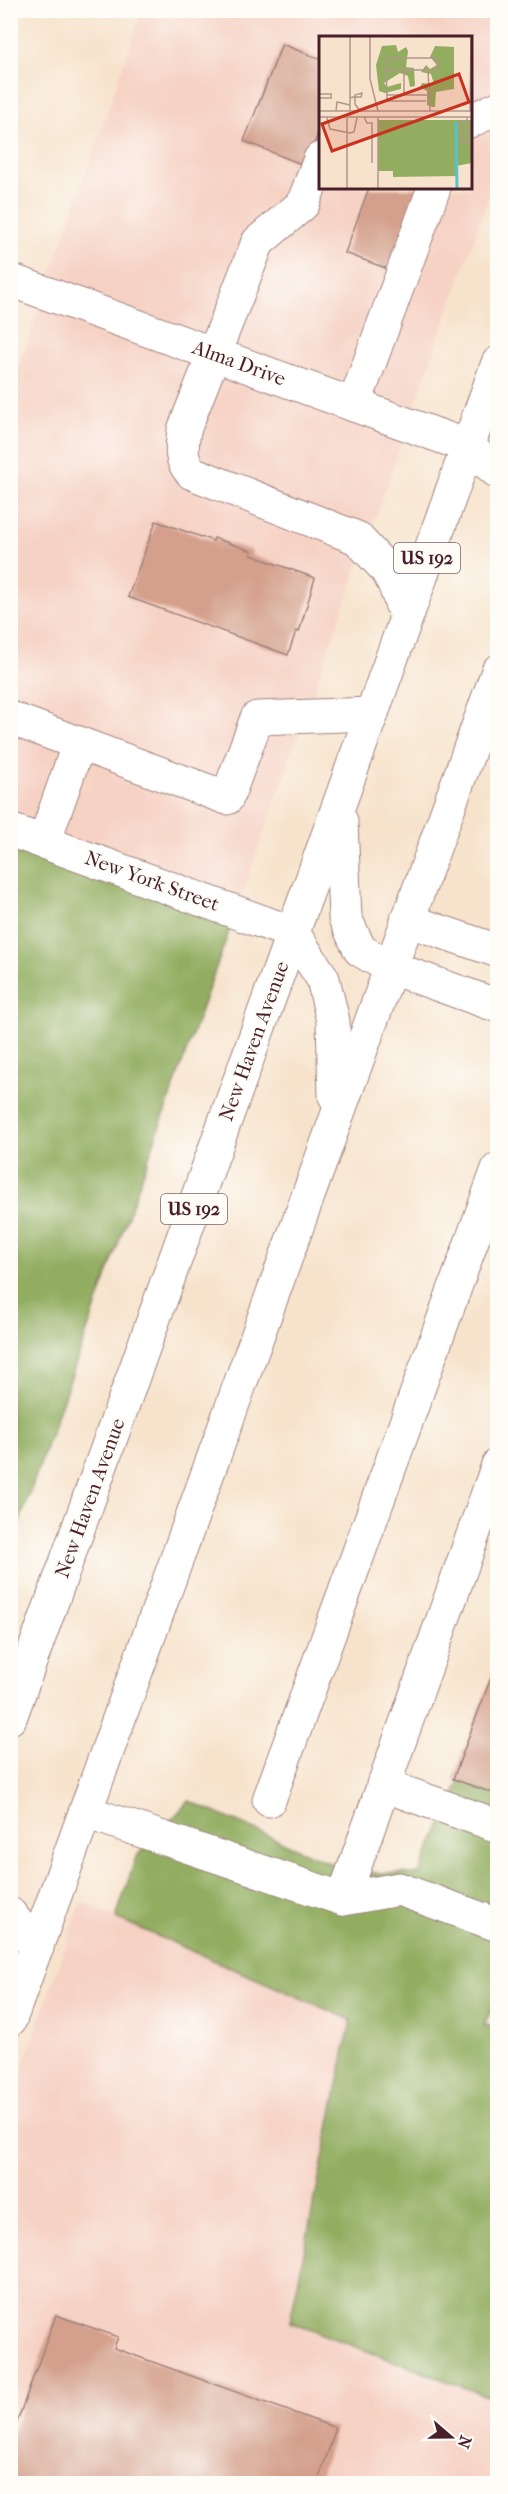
<svg xmlns="http://www.w3.org/2000/svg" width="508" height="2494" viewBox="0 0 508 2494" font-family="'IM FELL French Canon',serif">
	<rect width="100%" height="100%" fill="#fdfcf7"/>
	<filter id="ink" filterUnits="userSpaceOnUse"><feTurbulence type="fractalNoise" baseFrequency=".0167" numOctaves="2"/><feDisplacementMap in="SourceGraphic" scale="12" xChannelSelector="R" yChannelSelector="G"/><feConvolveMatrix kernelMatrix="1 2 1 2 8 2 1 2 1" color-interpolation-filters="sRGB"/></filter>
	<filter id="wash" filterUnits="userSpaceOnUse"><feTurbulence type="fractalNoise" baseFrequency=".008" numOctaves="4" result="noise"/><feDisplacementMap in="SourceGraphic" scale="24" xChannelSelector="R" yChannelSelector="G"/><feGaussianBlur stdDeviation="1.35" result="paint"/><feColorMatrix in="noise" values="0 0 0 0 0 0 0 0 0 0 0 0 0 0 0 0 0 1.4 0 .05"/><feComposite in="paint" operator="in"/></filter>
	<g filter="url(#wash)">
		<rect width="100%" height="100%" fill="#f7e3cc"/>
		<g fill="#f6d2c4" fill-rule="evenodd">
			<path d="M 142,11 L 497,11 L 497,174 L 234,917 L 11,834 L 11,389 ZM 320,38 L 470,38 L 470,188 L 320,188 Z"/>
			<path d="M 81,1902 L 351,2020 L 290,2322 L 497,2400 L 497,2483 L 11,2484 L 11,2102 Z"/>
		</g>
		<g fill="#92ad60" stroke="#6e6646" stroke-width="1.5">
			<path d="M 11,834 L 234,917 L 11,1546 Z"/>
			<path d="M 462,1776 L 497,1777 L 497,2002 L 483,2025 L 498,2026 L 497,2400 L 290,2322 L 351,2020 L 116,1918 L 136,1857 L 189,1801 L 350,1872 L 419,1874 Z"/>
		</g>
		<g id="blocks">
			<g fill="#d4a08c">
				<path d="M 282,44 L 320,59 L 320,128 L 306,166 L 244,141 Z"/>
				<path d="M 369,188 L 418,188 L 388,269 L 345,253 Z"/>
				<path d="M 156,521 L 213,541 L 214,538 L 252,551 L 251,555 L 315,578 L 299,632 L 296,631 L 288,655 L 128,597 Z"/>
				<path d="M 498,1659 L 498,1795 L 453,1779 Z"/>
				<path d="M 56,2315 L 118,2337 L 114,2348 L 336,2428 L 317,2484 L 10,2484 L 10,2441 Z"/>
			</g>
		</g>
	</g>
	<g filter="url(#ink)">
		<use href="#blocks" fill-opacity="0" stroke="#a0817c" stroke-width="1.5"/>
		<g fill="none" stroke-linecap="round" stroke-linejoin="round">
			<g stroke="#a0817c" stroke-width="35">
				<g id="minor">
					<path d="M 470,121 L 498,108"/>
					<path d="M 320,159 L 303,204 L 258,242 L 184,430 C 182,447 179,460 192,473 L 357,538 L 386,569 L 394,583 L 406,617"/>
					<path d="M 10,280 L 467,446"/>
					<path d="M 354,405 L 434,188"/>
					<path d="M 10,718 L 227,798 L 257,718 L 372,714"/>
					<path d="M 10,830 L 293,933"/>
					<path d="M 44,842 L 79,743"/>
					<path d="M 407,920 L 498,951"/>
					<path d="M 389,967 L 498,1006"/>
					<path d="M 383,1785 L 498,1826"/>
					<path d="M 269,1800 L 498,1169"/>
					<path d="M 86,1812 L 343,1899 L 399,1889 L 498,1925"/>
					<path d="M 343,1899 L 498,1465"/>
				</g>
			</g>
			<g stroke="#a0817c" stroke-width="35">
				<g id="major">
					<path d="M 467,446 L 498,472"/>
					<path d="M 341,821 L 345,918 L 360,950 L 389,967"/>
					<path d="M 293,933 L 323,979 L 333,1021 L 335,1096"/>
					<path d="M 10,1718 L 498,363"/>
					<path d="M 10,1914 L 37,1948"/>
					<path d="M 10,2020 L 498,671"/>
				</g>
			</g>
			<use href="#minor" stroke="#fff" stroke-width="33"/>
			<use href="#major" stroke="#fff" stroke-width="33"/>
		</g>
	</g>
	<g text-anchor="middle" dominant-baseline="central" stroke-width="4.5" stroke-linejoin="round" paint-order="stroke">
		<g fill="#fdfcf7" stroke="#806168" stroke-width="1.5">
			<rect x="394" y="543" width="66" height="30" rx="4.5"/>
			<rect x="161" y="1194" width="66" height="30" rx="4.5"/>
		</g>
		<g font-size="18" font-weight="bold" fill="#4a1f2b">
			<text x="427" y="558">US 192</text>
			<text x="194" y="1209">US 192</text>
		</g>
		<g font-size="20" fill="#4a1f2b" stroke="#fdfcf7">
			<text transform="translate(239 363) rotate(20)">Alma Drive</text>
			<text transform="translate(152 881) rotate(20)">New York Street</text>
			<text transform="translate(254 1041) rotate(-70)">New Haven Avenue</text>
			<text transform="translate(90 1498) rotate(-70)">New Haven Avenue</text>
		</g>
	</g>
	<g transform="translate(319 36)">
		<rect width="153" height="153" fill="#f7e3cc"/>
		<path d="M 77,9 L 79,16 L 87,11 L 89,15 L 87,31 L 95,32 L 96,50 L 91,51 L 89,40 L 81,37 L 65,47 L 68,51 L 82,47 L 82,53 L 66,57 L 60,55 L 57,29 L 63,10 ZM 116,10 L 135,11 L 135,53 L 117,56 L 116,71 L 113,71 L 108,69 L 108,55 L 101,51 L 103,47 L 115,48 L 112,38 L 102,36 L 107,29 L 111,33 L 118,29 L 111,21 ZM 59,84 L 153,84 L 153,127 L 137,130 L 137,140 L 74,141 L 74,135 L 59,135 Z" fill="#92ad60"/>
		<path fill="none" stroke="#56c3cd" stroke-width="3" d="M 137,86 L 138,153"/>
		<path fill="none" stroke="#b2958c" stroke-width="1.5" d="M 51,0 L 51,43 L 59,75M 67,34 L 109,34M 85,34 L 85,59M 0,58 L 12,58 L 12,62 L 0,62M 68,59 L 110,59M 31,62 L 34,61 L 42,61 L 43,57 L 36,59 L 36,68 L 41,75M 107,65 L 68,65 L 67,22 L 118,22 L 118,34 L 109,34 L 111,75M 0,75 L 153,75M 17,75 L 18,66 L 31,69M 31,75 L 31,0M 151,75 L 152,0M 0,81 L 153,81M 45,81 L 48,87 L 53,87 L 53,127M 8,82 L 11,93 L 31,97 L 35,96 L 38,82M 148,85 L 141,86 L 142,107 L 148,106 L 148,82M 28,153 L 28,82M 59,153 L 59,82"/>
		<path fill="#c8321e" fill-opacity="0.15" stroke="#c8321e" stroke-width="3" d="M 140,38 L 150,66 L 13,115 L 3,88 Z"/>
		<rect width="153" height="153" fill="none" stroke="#4a1f2b" stroke-width="3"/>
	</g>
	<rect width="508" height="2494" fill="none" stroke="#fdfcf7" stroke-width="36"/>
	<g transform="translate(451 2437) rotate(110)" stroke="#fdfcf7" stroke-width="4.5" paint-order="stroke">
	<path d="M0-4.5L10 22L0 15L-10 22Z" fill="#4a1f2b"/>
	<text y="-9" font-size="16" font-weight="bold" text-anchor="middle" fill="#4a1f2b">N</text>
	</g>
</svg>
